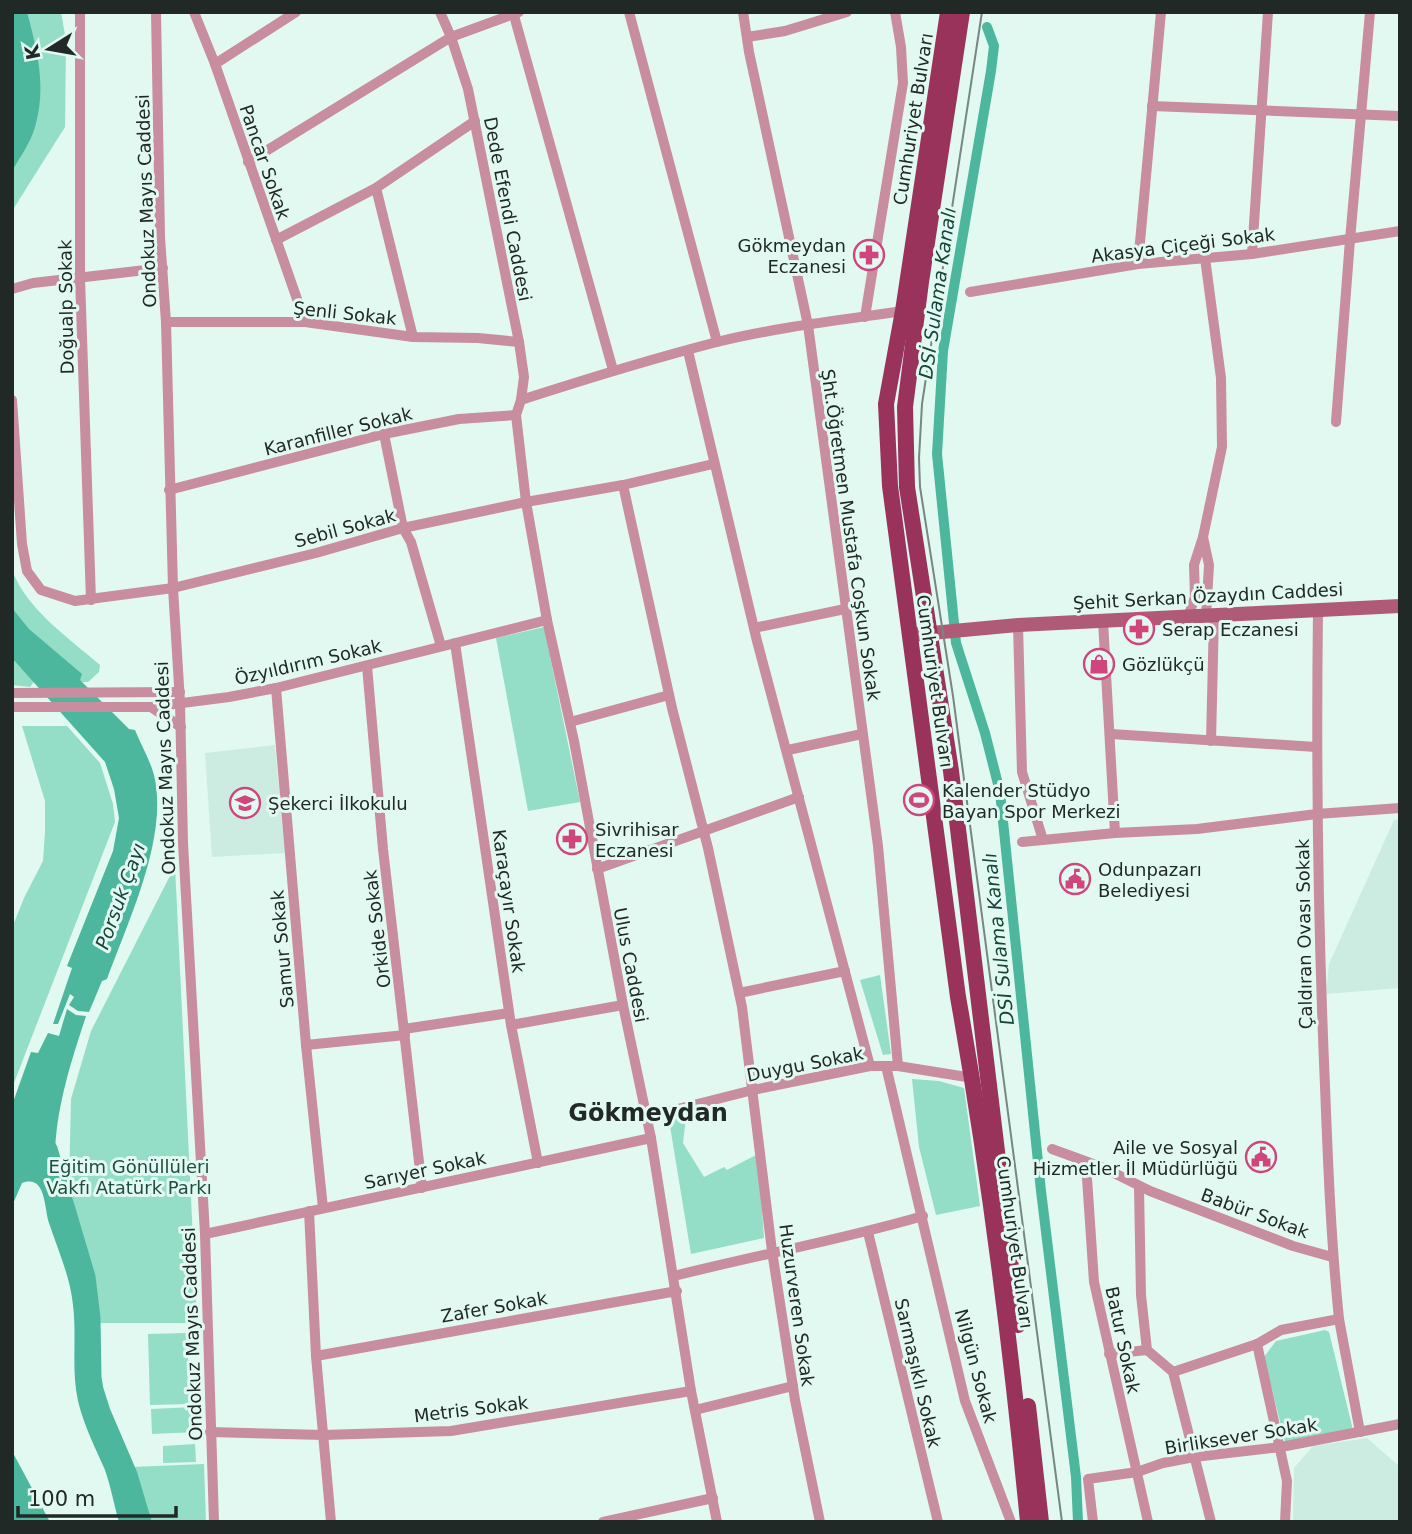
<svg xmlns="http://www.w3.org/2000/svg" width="1412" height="1534" viewBox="0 0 1412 1534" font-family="'DejaVu Sans',sans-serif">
	<rect width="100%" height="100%" fill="#e1f9f1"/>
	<g fill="#ccece2">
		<path d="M 275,745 L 285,853 L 212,857 L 205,753 Z"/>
		<path d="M 1400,819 L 1400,988 L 1326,994 L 1329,964 L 1394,820 Z"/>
		<path d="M 1367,1438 L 1400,1467 L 1400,1522 L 1293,1522 L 1294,1468 L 1313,1446 Z"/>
	</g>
	<g fill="#94ddc7">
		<path d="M 12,12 L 61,12 L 66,41 L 65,127 L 12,211 Z"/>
		<path d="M 12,570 C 27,610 69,638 100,665 L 99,672 L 88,682 L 34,682 L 30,687 L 12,685 Z"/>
		<path d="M 544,627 L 580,802 L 528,811 L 496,638 Z"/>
		<path d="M 22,726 L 67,726 L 100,763 L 113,804 L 115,822 L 12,1088 L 12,928 L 24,898 L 43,861 L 45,832 L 45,801 Z"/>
		<path d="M 175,866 L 197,1323 L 99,1323 L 89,1263 L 69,1185 L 71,1099 L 91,1031 Z"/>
		<path d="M 880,975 L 891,1054 L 883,1055 L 860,980 Z"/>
		<path d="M 912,1079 L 939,1081 L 964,1088 L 980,1206 L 936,1215 L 919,1147 Z"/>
		<path d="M 686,1117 L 683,1143 L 704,1177 L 724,1167 L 727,1170 L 758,1154 L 764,1238 L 691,1254 L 669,1120 Z"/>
		<path d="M 1325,1330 L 1329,1332 L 1353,1430 L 1285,1442 L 1264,1357 L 1276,1341 Z"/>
		<path d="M 187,1333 L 190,1404 L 150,1405 L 148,1334 Z"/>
		<path d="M 195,1407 L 197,1432 L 152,1434 L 151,1409 Z"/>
		<path d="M 195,1444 L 196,1462 L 163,1463 L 163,1446 Z"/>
		<path d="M 204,1464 L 206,1522 L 146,1522 L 132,1467 Z"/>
	</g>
	<g fill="#4cb79c">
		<path d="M 12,12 L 27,12 C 37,50 47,87 35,127 C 31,142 20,157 12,171 Z"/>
		<path d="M 12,608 L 29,629 L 82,674 L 80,680 L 129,729 L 135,730 C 141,745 150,760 154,775 C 169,837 128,921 107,979 L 102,981 L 89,1012 L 78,1011 L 69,1005 L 74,997 L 70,994 L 58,1024 L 53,1024 L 72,968 L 67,966 L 113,851 L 119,818 L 114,789 L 105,762 L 12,658 Z"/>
		<path d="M 67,1009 L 76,1015 L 86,1016 C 68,1071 47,1134 58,1193 C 64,1225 79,1253 84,1285 C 90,1318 82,1353 88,1386 C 93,1418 106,1436 117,1465 C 124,1483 128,1503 133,1522 L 119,1522 C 114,1505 111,1487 105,1470 C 95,1447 84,1426 78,1401 C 71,1369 77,1337 73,1305 C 70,1276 58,1250 49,1223 C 44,1207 46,1174 22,1183 L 12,1206 L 12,1105 L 31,1052 L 38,1053 L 48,1033 L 59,1036 Z"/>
		<path d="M 12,1451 L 50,1522 L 15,1522 L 12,1517 Z"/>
	</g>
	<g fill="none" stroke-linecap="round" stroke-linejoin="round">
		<path stroke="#4cb79c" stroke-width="10" d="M 987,27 L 994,46 L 991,71 L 943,351 L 937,454 L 956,643 L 985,733 L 1000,792 L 1041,1191 L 1076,1477 L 1078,1522"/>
		<path stroke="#4cb79c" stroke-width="19" d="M 48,1149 L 86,1277 L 91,1318 L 92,1378 L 94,1390 L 101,1412 L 128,1475 L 142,1522"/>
		<g stroke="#c88d9f" stroke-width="10">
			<path d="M 80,12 L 80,278 L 91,600"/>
			<path d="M 156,12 L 160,237 L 166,322 L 173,588 L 180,702 L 183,843 L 205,1234 L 214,1522"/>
			<path d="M 194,12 L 215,64 L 305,322"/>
			<path d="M 440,12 L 451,37 L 468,89 L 519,342 L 524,377 L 521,400 L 516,415 L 526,502 L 547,620 L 574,741 L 623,1005 L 651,1138 L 691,1391 L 717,1522"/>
			<path d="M 513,12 L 613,370"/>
			<path d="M 629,12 L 717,342"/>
			<path d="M 743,12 L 749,52 L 808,325 L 878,846 L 898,1066"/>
			<path d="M 747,37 L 785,31 L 847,12"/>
			<path d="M 215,64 L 296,12"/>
			<path d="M 1152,106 L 1400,116"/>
			<path d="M 248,162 L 451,37 L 519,12"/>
			<path d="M 376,188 L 413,337"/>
			<path d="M 276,240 L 376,188 L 475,121"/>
			<path d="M 1252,254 L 1268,12"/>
			<path d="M 1138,264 L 1161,12"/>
			<path d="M 12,289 L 33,283 L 163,268"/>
			<path d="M 970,292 L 1138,264 L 1252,254 L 1400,231"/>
			<path d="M 865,317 L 903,83 L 901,47 L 895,12"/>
			<path d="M 166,322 L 305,322 L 413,337 L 478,338 L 519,342"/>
			<path d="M 688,351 L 757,641 L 870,1066"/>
			<path d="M 12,400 L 22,544 L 27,571 L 41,590 L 75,601 L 173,588 L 316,553 L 403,528 L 526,502 L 623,485 L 713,464"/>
			<path d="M 521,400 C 586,379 651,359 717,342 C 778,327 841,320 903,311"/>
			<path d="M 1336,422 L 1350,240 L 1370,12"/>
			<path d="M 384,434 L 403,528 L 411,542 L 441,646"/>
			<path d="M 623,485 L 672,708 L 708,848 L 742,1007 L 772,1251 L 795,1400 L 820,1522"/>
			<path d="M 169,490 L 384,434 L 459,419 L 516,415"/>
			<path d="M 1203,537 L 1222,447 L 1221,378 L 1205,258"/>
			<path d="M 1188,617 L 1195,597 L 1194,565 L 1203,537 L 1209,565 L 1206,616"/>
			<path d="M 1103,621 L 1115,833"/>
			<path d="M 1018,625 L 1022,772 L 1043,840"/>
			<path d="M 754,628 L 845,609"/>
			<path d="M 455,643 L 511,1025 L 538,1163"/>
			<path d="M 367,666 L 383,849 L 422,1188"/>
			<path d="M 276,688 L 306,1045 L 323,1208"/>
			<path d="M 12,693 L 180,692"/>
			<path d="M 12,707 L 151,707 L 181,727"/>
			<path d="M 151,707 L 229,697 L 276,688 L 547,620"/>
			<path d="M 570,722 L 669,695"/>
			<path d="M 1111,734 L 1316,747"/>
			<path d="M 1211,741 L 1214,616"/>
			<path d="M 788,750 L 862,734"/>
			<path d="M 1022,842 L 1115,833 L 1197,829 L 1317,814 L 1400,808"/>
			<path d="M 597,869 L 799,797"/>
			<path d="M 739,993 L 845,971"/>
			<path d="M 511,1025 L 623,1005"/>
			<path d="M 404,1029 L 509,1013"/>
			<path d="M 306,1045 L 405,1035"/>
			<path d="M 886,1066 L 965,1401 L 1011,1522"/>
			<path d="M 646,1117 L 753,1090 L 870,1066 L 898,1066 L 973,1078"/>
			<path d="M 1052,1149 L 1104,1168 L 1150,1191 L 1293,1246 L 1332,1257"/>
			<path d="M 1086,1163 L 1094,1282 L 1148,1522"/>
			<path d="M 1139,1187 L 1141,1295 L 1147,1350 L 1173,1372 L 1211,1522"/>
			<path d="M 309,1211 L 316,1356 L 331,1522"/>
			<path d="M 868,1232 L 938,1522"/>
			<path d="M 205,1234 L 651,1138"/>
			<path d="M 674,1276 C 757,1255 841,1240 923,1216"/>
			<path d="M 1339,1319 L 1360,1432"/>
			<path d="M 1257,1344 L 1287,1481 L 1285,1522"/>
			<path d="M 1109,1354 L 1147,1350"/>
			<path d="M 316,1356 L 677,1291"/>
			<path d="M 1173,1372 L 1257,1344 L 1281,1330 L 1339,1319 C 1331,1241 1328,1164 1325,1086 C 1318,927 1316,769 1318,610"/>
			<path d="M 695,1410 L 793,1386"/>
			<path d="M 210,1432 L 324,1435 L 451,1431 L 691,1391"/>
			<path d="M 603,1522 L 713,1498"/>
			<path d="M 1093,1522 L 1088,1479 L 1137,1472 L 1163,1463 L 1194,1457 L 1281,1447 L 1400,1424"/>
		</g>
		<path stroke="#af5b77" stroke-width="14" d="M 910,635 L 1018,625 L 1400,606"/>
		<g stroke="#9a335b" stroke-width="16">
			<path d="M 948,12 L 903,311 L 886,404 L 890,486 L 958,997 C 989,1171 1011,1346 1028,1522"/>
			<path d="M 962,12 L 921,282 L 905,407 L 907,487 L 951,771 L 1018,1325"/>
			<path d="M 1028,1406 L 1041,1522"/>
		</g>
		<path stroke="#778781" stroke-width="2" d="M 982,12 L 922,404 L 919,458 L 920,487 L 953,696 L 1062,1522"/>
	</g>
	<defs>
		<g id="pharmacy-ring" transform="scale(1.575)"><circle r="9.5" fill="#e1f9f1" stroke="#d0457c" stroke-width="1.5"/><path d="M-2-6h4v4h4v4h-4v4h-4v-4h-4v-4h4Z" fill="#d0457c"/></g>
		<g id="shop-ring" transform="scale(1.575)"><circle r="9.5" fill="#e1f9f1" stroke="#d0457c" stroke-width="1.5"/><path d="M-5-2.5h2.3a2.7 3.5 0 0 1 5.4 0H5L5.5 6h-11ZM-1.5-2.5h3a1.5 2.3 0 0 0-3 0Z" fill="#d0457c"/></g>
		<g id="stadium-ring" transform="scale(1.575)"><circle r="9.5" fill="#e1f9f1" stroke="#d0457c" stroke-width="1.5"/><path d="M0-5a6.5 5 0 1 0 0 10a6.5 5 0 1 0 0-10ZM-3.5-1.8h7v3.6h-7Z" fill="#d0457c"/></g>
		<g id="school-ring" transform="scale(1.575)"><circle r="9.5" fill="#e1f9f1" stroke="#d0457c" stroke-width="1.5"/><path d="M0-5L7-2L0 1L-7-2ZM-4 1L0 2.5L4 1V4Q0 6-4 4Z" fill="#d0457c"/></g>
		<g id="civic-ring" transform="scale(1.575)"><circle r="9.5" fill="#e1f9f1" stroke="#d0457c" stroke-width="1.5"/><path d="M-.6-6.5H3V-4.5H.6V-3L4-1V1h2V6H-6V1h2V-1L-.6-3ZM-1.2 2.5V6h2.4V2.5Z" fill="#d0457c"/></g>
	</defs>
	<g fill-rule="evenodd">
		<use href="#pharmacy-ring" x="869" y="255"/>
		<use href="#pharmacy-ring" x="1139" y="629"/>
		<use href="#shop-ring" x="1099" y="664"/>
		<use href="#stadium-ring" x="919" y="800"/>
		<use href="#school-ring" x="245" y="803"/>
		<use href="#pharmacy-ring" x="572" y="839"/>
		<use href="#civic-ring" x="1075" y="879"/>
		<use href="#civic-ring" x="1261" y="1157"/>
	</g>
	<g text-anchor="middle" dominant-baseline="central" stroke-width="6" stroke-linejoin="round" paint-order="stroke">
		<g font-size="18" fill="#202926" stroke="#e1f9f1">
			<text transform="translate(913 119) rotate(-81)">Cumhuriyet Bulvarı</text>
			<text transform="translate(265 162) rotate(71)">Pancar Sokak</text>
			<text transform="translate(146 201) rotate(-92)">Ondokuz Mayıs Caddesi</text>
			<text transform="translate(508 209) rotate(79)">Dede Efendi Caddesi</text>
			<text transform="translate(1183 245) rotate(-7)">Akasya Çiçeği Sokak</text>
			<text transform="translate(66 307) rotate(-91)">Doğualp Sokak</text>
			<text transform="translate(345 313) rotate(6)">Şenli Sokak</text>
			<text transform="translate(338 431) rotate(-14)">Karanfiller Sokak</text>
			<text transform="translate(345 528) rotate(-15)">Sebil Sokak</text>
			<text transform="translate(851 535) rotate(82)">Şht.Öğretmen Mustafa Coşkun Sokak</text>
			<text transform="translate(1208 596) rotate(-3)">Şehit Serkan Özaydın Caddesi</text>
			<text transform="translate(308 662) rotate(-13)">Özyıldırım Sokak</text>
			<text transform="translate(935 681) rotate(82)">Cumhuriyet Bulvarı</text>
			<text transform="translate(165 768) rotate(-92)">Ondokuz Mayıs Caddesi</text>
			<text transform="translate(509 901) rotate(82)">Karaçayır Sokak</text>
			<text transform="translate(377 929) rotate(-97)">Orkide Sokak</text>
			<text transform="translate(1304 934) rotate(-91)">Çaldıran Ovası Sokak</text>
			<text transform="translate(282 949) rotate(-95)">Samur Sokak</text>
			<text transform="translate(631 965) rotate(79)">Ulus Caddesi</text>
			<text transform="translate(805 1064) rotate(-11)">Duygu Sokak</text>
			<text transform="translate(425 1170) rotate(-12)">Sarıyer Sokak</text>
			<text transform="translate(1255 1213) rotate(20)">Babür Sokak</text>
			<text transform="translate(1015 1242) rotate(82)">Cumhuriyet Bulvarı</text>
			<text transform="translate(797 1305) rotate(82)">Huzurveren Sokak</text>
			<text transform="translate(494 1307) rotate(-10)">Zafer Sokak</text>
			<text transform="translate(192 1334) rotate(-92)">Ondokuz Mayıs Caddesi</text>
			<text transform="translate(1123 1340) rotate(78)">Batur Sokak</text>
			<text transform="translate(976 1366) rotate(75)">Nilgün Sokak</text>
			<text transform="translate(918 1373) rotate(77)">Sarmaşıklı Sokak</text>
			<text transform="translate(471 1409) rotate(-7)">Metris Sokak</text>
			<text transform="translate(1241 1436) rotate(-9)">Birliksever Sokak</text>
		</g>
		<g font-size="18" fill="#202926" stroke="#e1f9f1" text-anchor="start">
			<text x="846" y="245" text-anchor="end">Gökmeydan<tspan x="846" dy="21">Eczanesi</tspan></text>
			<text x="1162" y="629">Serap Eczanesi</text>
			<text x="1122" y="664">Gözlükçü</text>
			<text x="942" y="790">Kalender Stüdyo<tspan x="942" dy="21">Bayan Spor Merkezi</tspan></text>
			<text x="268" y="803">Şekerci İlkokulu</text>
			<text x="595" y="829">Sivrihisar<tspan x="595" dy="21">Eczanesi</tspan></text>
			<text x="1098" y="869">Odunpazarı<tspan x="1098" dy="21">Belediyesi</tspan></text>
			<text x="1238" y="1147" text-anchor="end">Aile ve Sosyal<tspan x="1238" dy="21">Hizmetler İl Müdürlüğü</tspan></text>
		</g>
		<g font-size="18" fill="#1f4d41" stroke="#e1f9f1">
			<text x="129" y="1166">Eğitim Gönüllüleri<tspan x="129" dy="21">Vakfı Atatürk Parkı</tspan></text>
		</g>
		<g font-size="19" font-style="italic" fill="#164539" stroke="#e1f9f1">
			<text transform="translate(937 293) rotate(-82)">DSİ Sulama Kanalı</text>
			<text transform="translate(120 896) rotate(-70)">Porsuk Çayı</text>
			<text transform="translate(998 939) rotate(-96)">DSİ Sulama Kanalı</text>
		</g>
		<g font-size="24" font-weight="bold" fill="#202926" stroke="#e1f9f1">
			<text x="648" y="1113">Gökmeydan</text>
		</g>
	</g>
	<rect width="1412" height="1534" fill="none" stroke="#202926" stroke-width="28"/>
	<g transform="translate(49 49) rotate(259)" stroke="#e1f9f1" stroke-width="5" paint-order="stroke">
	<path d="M0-5L12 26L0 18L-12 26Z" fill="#202926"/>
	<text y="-10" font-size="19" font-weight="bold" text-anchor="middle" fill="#202926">K</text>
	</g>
	<path d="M18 1506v10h158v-10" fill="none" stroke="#202926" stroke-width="3.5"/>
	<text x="28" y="1506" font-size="21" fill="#202926" stroke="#e1f9f1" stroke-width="5" paint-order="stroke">100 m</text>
</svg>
